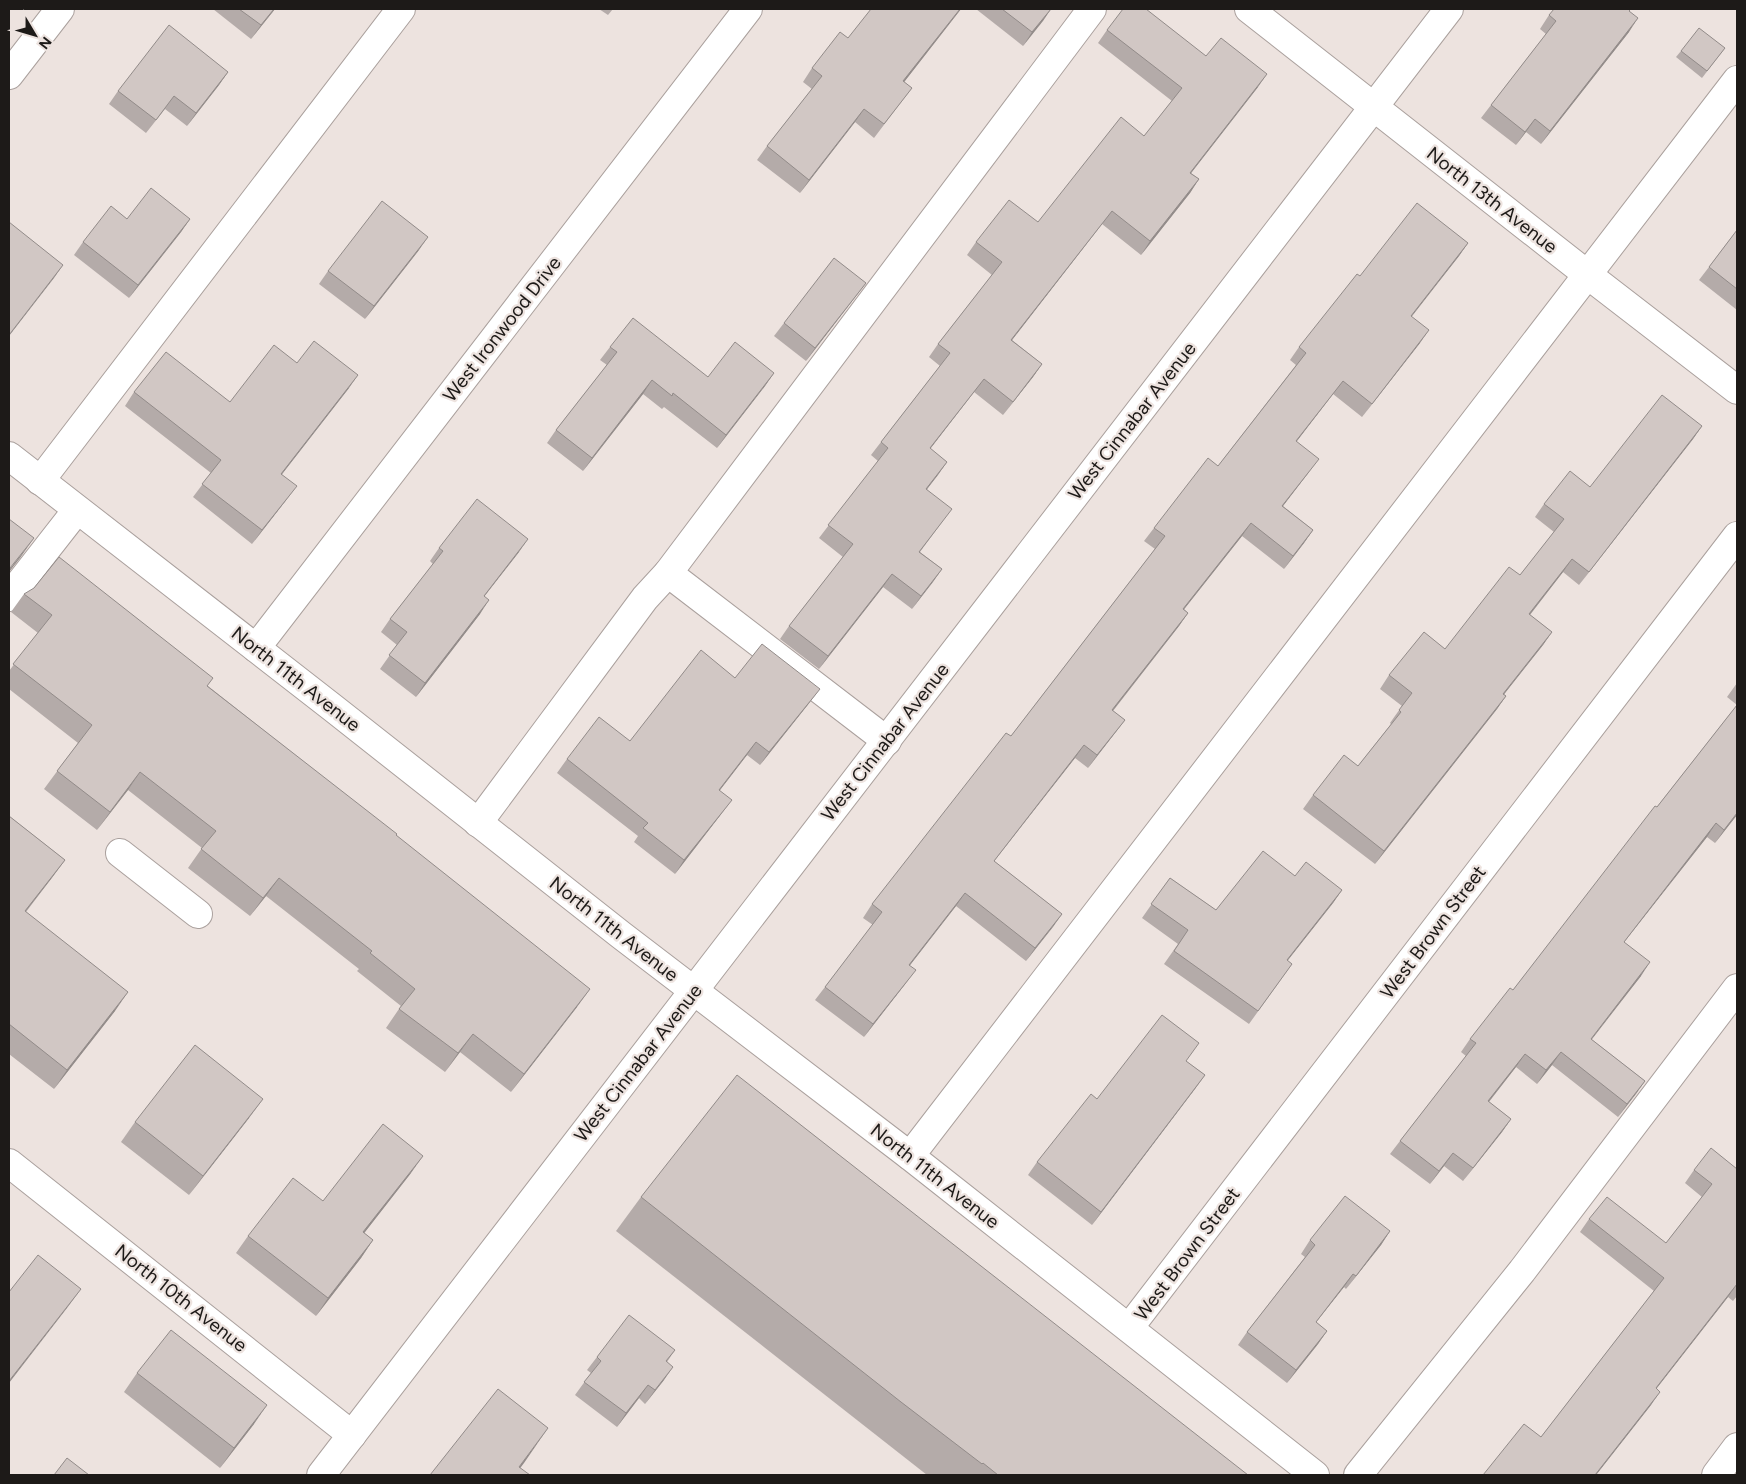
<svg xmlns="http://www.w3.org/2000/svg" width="1746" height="1484" viewBox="0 0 1746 1484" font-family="Figtree,sans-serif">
	<rect width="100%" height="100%" fill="#ede3df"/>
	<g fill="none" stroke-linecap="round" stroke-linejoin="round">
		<g stroke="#aaa09d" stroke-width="30">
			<g id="minor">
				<path d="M 1249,9 L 1588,275 L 1737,390"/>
				<path d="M 9,75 L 60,9"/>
				<path d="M 9,456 L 333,708 L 621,935 L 910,1156 L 1315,1475"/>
				<path d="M 40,481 L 401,9"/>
				<path d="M 9,597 L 77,510"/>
				<path d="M 256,648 L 748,9"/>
				<path d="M 887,741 L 668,573 L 1092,9"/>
				<path d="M 478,823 L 645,598 L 668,573"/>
				<path d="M 120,853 L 198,914"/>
				<path d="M 910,1156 L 1737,80"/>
				<path d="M 9,1163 L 352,1435"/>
				<path d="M 1129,1328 L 1737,536"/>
				<path d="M 321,1475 L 1449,9"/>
				<path d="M 1358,1475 L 1522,1271 L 1737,988"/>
				<path d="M 1716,1475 L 1737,1447"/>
			</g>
		</g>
		<use href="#minor" stroke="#fff" stroke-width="28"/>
	</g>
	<g fill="#b4aba9">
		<path d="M 213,9 L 275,9 L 251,39 Z"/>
		<path d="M 599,9 L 613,9 L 608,15 Z"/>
		<path d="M 961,9 L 904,82 L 912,88 L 902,101 L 874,138 L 855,122 L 800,193 L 757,160 L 767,146 L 812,89 L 803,82 L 812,68 L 848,38 Z"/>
		<path d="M 976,9 L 1051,9 L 1023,46 Z"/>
		<path d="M 1630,12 L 1629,32 L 1541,144 L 1526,132 L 1516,145 L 1481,118 L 1491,105 L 1546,34 L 1540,29 L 1549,15 Z"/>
		<path d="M 1107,30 L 1206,56 L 1258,87 L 1191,173 L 1199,179 L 1190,193 L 1141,255 L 1102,224 L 1012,340 L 1042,364 L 1033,377 L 1003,415 L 974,392 L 930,449 L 947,462 L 927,489 L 942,522 L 920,552 L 942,569 L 912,609 L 883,587 L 819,669 L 780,639 L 789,626 L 843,557 L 819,538 L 878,461 L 871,455 L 881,442 L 940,366 L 929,357 L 938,344 L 992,275 L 967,255 L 976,242 L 1038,222 L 1144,136 L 1172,101 L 1098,43 Z"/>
		<path d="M 1725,48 L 1702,78 L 1676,57 L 1681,51 Z"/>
		<path d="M 228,72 L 219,85 L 187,126 L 165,109 L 146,133 L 109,104 L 118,91 Z"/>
		<path d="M 127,219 L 190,219 L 181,232 L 129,298 L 74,255 L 83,242 Z"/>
		<path d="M 1737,230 L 1737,310 L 1699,280 L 1709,267 Z"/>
		<path d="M 1468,243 L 1459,256 L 1411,316 L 1420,343 L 1362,417 L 1333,394 L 1296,442 L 1309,472 L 1283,506 L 1313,530 L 1304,543 L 1284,569 L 1242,536 L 1184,609 L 1188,613 L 1179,626 L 1113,711 L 1125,720 L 1115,733 L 1088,768 L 1075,758 L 994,861 L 1062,914 L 1026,961 L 956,906 L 910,965 L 906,983 L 864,1037 L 815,1000 L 825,987 L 873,925 L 863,918 L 872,904 L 1011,736 L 1155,549 L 1144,541 L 1154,528 L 1218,466 L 1296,365 L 1290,360 L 1299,347 L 1360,276 Z"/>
		<path d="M 419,250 L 365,319 L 319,284 L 328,271 Z"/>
		<path d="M 866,283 L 806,361 L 774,336 L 784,323 Z"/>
		<path d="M 610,347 L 708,377 L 774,373 L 765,386 L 717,448 L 664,407 L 662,409 L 643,394 L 583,471 L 547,443 L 556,430 L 607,365 L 600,360 Z"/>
		<path d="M 297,363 L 349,388 L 282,474 L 287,499 L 252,544 L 193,497 L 211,473 L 125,406 L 134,392 L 230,402 Z"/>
		<path d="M 1702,426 L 1693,439 L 1579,585 L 1563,572 L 1530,615 L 1552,632 L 1543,645 L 1504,694 L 1506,696 L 1497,709 L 1375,864 L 1303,809 L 1313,795 L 1358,766 L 1391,724 L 1390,723 L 1402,706 L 1380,689 L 1389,675 L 1445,649 L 1520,575 L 1554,532 L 1535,517 L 1544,504 L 1590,487 Z"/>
		<path d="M 439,548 L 519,552 L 484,597 L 480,614 L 416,697 L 380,669 L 397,645 L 381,632 L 390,619 L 433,564 L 430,561 Z"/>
		<path d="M 24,594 L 208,686 L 396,835 L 577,1007 L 511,1092 L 460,1052 L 445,1072 L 386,1028 L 401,1006 L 357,971 L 359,969 L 266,896 L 250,916 L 188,868 L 202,848 L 128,790 L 97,830 L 44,789 L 78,743 L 9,689 L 9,671 L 38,633 L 11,612 Z"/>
		<path d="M 735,678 L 810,702 L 760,765 L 747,755 L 720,790 L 722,813 L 675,874 L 634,842 L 638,836 L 557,773 L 567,759 L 630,741 Z"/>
		<path d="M 1737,683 L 1737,815 L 1715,843 L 1707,837 L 1624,942 L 1641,976 L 1591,1039 L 1645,1081 L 1618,1117 L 1552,1065 L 1537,1084 L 1516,1067 L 1489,1102 L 1511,1119 L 1502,1132 L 1463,1181 L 1444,1166 L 1430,1184 L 1390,1154 L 1400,1141 L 1466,1056 L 1461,1052 L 1470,1039 L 1513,990 L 1737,705 L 1727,697 Z"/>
		<path d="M 9,816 L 65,860 L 51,879 L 26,912 L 115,1011 L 54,1089 L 9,1054 Z"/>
		<path d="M 1295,876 L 1342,890 L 1333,903 L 1287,961 L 1292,964 L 1249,1024 L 1164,964 L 1178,944 L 1142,918 L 1170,878 L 1216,910 Z"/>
		<path d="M 1186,1061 L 1205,1075 L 1092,1225 L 1028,1175 L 1037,1162 L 1097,1099 Z"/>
		<path d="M 249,1118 L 189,1195 L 121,1142 L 135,1122 Z"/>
		<path d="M 1737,1169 L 1737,1296 L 1733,1301 L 1728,1297 L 1656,1389 L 1651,1405 L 1596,1475 L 1483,1475 L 1541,1437 L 1654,1291 L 1580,1232 L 1589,1219 L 1666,1243 L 1702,1197 L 1685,1183 L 1694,1170 Z"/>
		<path d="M 411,1173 L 364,1233 L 373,1240 L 361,1258 L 316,1316 L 236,1253 L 248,1236 L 323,1201 Z"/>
		<path d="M 641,1197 L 1248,1475 L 927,1475 L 616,1231 Z"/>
		<path d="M 1390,1231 L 1381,1245 L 1346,1289 L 1344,1287 L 1316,1322 L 1327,1331 L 1318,1344 L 1287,1383 L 1238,1345 L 1247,1332 L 1305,1257 L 1301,1254 L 1310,1240 Z"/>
		<path d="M 675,1350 L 667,1362 L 664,1380 L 645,1404 L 639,1398 L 617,1427 L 575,1395 L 591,1373 L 587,1370 L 597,1357 Z"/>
		<path d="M 137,1373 L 254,1424 L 220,1468 L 124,1392 Z"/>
	</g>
	<g fill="#928b89">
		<path d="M 274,9 L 275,9 L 251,39 L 261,25 Z"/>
		<path d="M 960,9 L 961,9 L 894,95 L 903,81 Z"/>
		<path d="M 1051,9 L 1043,21 L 1023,46 L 1032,32 Z"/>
		<path d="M 1638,18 L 1629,32 L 1541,144 L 1550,131 Z"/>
		<path d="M 228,72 L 219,85 L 187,126 L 196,113 Z"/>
		<path d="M 1267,74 L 1258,87 L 1181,186 L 1190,173 Z"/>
		<path d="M 864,109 L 855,122 L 800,193 L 809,180 Z"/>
		<path d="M 1535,119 L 1526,132 L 1516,145 L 1525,132 Z"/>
		<path d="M 1199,179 L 1190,193 L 1141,255 L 1150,241 Z"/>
		<path d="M 1112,211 L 1102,224 L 1002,353 L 1011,340 Z"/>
		<path d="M 190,219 L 181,232 L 129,298 L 138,285 Z"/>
		<path d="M 428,237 L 419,250 L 365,319 L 374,306 Z"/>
		<path d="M 1468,243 L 1459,256 L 1402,329 L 1411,316 Z"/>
		<path d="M 63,265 L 54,278 L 9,336 L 9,335 Z"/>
		<path d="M 866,283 L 806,361 L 815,348 Z"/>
		<path d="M 1429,330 L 1420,343 L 1362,417 L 1372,404 Z"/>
		<path d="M 1042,364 L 1033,377 L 1003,415 L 1013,402 Z"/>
		<path d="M 774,373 L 765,386 L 717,448 L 726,435 Z"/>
		<path d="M 358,375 L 349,388 L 272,487 L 281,474 Z"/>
		<path d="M 984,379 L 974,392 L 920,462 L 930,448 Z"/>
		<path d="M 652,380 L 643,394 L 583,471 L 592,458 Z"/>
		<path d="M 1343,381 L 1333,394 L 1287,454 L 1296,441 Z"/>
		<path d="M 1702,426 L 1693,439 L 1579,585 L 1589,572 Z"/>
		<path d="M 1319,459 L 1309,472 L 1273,519 L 1282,506 Z"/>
		<path d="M 947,462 L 938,475 L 917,502 L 926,489 Z"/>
		<path d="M 297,486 L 287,499 L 252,544 L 262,530 Z"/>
		<path d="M 1251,523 L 1242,536 L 1174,622 L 1183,609 Z"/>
		<path d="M 1313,530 L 1304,543 L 1284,569 L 1293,556 Z"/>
		<path d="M 34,538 L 20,558 L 9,572 L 9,570 Z"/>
		<path d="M 528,539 L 519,552 L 474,609 L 484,596 Z"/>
		<path d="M 1572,559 L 1563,572 L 1520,627 L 1529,614 Z"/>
		<path d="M 942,569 L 933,582 L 912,609 L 921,596 Z"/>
		<path d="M 892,574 L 883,587 L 819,669 L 828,656 Z"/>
		<path d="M 489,600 L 480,614 L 416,697 L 425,683 Z"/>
		<path d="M 1188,613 L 1179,626 L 1103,723 L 1112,710 Z"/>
		<path d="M 1552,632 L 1543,645 L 1494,707 L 1503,694 Z"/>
		<path d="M 820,689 L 810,702 L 760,765 L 769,752 Z"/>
		<path d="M 1506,696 L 1497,709 L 1375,864 L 1384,851 Z"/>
		<path d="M 1125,720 L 1115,733 L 1088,768 L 1097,755 Z"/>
		<path d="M 756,742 L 747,755 L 710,803 L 719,790 Z"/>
		<path d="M 1084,745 L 1075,758 L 984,874 L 994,861 Z"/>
		<path d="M 140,772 L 128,790 L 97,830 L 110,812 Z"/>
		<path d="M 732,800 L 722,813 L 675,874 L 684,860 Z"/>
		<path d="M 1737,813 L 1737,815 L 1715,843 L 1724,830 Z"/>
		<path d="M 1716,823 L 1707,837 L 1614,955 L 1624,942 Z"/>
		<path d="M 65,860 L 51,879 L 11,930 L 25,911 Z"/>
		<path d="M 279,878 L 266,896 L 250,916 L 263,898 Z"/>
		<path d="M 1342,890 L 1333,903 L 1277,974 L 1287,960 Z"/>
		<path d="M 965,893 L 956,906 L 900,978 L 909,965 Z"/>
		<path d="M 1062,914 L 1053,927 L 1026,961 L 1035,948 Z"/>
		<path d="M 1650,962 L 1641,976 L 1582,1052 L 1591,1039 Z"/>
		<path d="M 916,970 L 906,983 L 864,1037 L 873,1024 Z"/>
		<path d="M 590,989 L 577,1007 L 511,1092 L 524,1074 Z"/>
		<path d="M 128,992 L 115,1011 L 54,1089 L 67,1070 Z"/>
		<path d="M 473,1034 L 460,1052 L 445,1072 L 458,1053 Z"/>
		<path d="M 1561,1052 L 1552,1065 L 1537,1084 L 1546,1070 Z"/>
		<path d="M 1525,1054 L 1516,1067 L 1479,1114 L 1488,1101 Z"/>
		<path d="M 1205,1075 L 1195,1089 L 1092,1225 L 1101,1212 Z"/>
		<path d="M 1645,1081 L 1636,1094 L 1618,1117 L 1627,1104 Z"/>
		<path d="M 263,1099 L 249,1118 L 189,1195 L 203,1176 Z"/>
		<path d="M 1511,1119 L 1502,1132 L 1463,1181 L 1473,1168 Z"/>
		<path d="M 1453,1153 L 1444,1166 L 1430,1184 L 1439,1171 Z"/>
		<path d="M 423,1156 L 411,1173 L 351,1250 L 363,1232 Z"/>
		<path d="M 1390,1231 L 1381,1245 L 1346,1289 L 1356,1276 Z"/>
		<path d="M 373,1240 L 361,1258 L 316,1316 L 328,1298 Z"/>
		<path d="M 1353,1274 L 1344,1287 L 1306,1335 L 1316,1322 Z"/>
		<path d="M 1737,1284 L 1728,1297 L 1646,1402 L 1656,1388 Z"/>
		<path d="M 81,1289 L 67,1308 L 9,1383 L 9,1381 Z"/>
		<path d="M 1327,1331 L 1318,1344 L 1287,1383 L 1296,1370 Z"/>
		<path d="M 673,1367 L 664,1380 L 645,1404 L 655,1390 Z"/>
		<path d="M 648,1385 L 639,1398 L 617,1427 L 626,1413 Z"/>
		<path d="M 1660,1392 L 1651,1405 L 1596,1475 L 1595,1475 Z"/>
		<path d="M 267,1405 L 254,1424 L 220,1468 L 234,1448 Z"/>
		<path d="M 548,1428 L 524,1463 L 515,1475 L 519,1467 Z"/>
	</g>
	<g fill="#d1c7c4" stroke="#928b89">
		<path d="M 239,9 L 274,9 L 261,25 Z"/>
		<path d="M 871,9 L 960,9 L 903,81 L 912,88 L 884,124 L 864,109 L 809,180 L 767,146 L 822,76 L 812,68 L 840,32 L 848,38 Z"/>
		<path d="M 1002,9 L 1051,9 L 1032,32 Z"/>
		<path d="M 1123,9 L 1146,9 L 1206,56 L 1221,38 L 1267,74 L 1190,173 L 1199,179 L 1150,241 L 1112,211 L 1011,340 L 1042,364 L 1013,402 L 984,379 L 930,448 L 947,462 L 926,489 L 952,509 L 919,552 L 942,569 L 921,596 L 892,574 L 828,656 L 789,626 L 853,544 L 828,525 L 888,448 L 881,442 L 950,353 L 938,344 L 1002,262 L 976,242 L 1009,200 L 1038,222 L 1121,117 L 1144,136 L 1182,88 L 1107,30 Z"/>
		<path d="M 1554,9 L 1631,9 L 1629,11 L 1638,18 L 1550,131 L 1535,119 L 1525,132 L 1491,105 L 1556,21 L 1549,15 Z"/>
		<path d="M 169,25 L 228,72 L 196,113 L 174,96 L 156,120 L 118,91 Z"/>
		<path d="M 1699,28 L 1725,48 L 1707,71 L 1681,51 Z"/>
		<path d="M 151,188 L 190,219 L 138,285 L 83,242 L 111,206 L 127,219 Z"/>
		<path d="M 382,201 L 428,237 L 374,306 L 328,271 Z"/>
		<path d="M 1417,203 L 1468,243 L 1411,316 L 1429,330 L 1372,404 L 1343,381 L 1296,441 L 1319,459 L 1282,506 L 1313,530 L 1293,556 L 1251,523 L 1183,609 L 1188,613 L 1112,710 L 1125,720 L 1097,755 L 1084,745 L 994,861 L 1062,914 L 1035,948 L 965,893 L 909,965 L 916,970 L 873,1024 L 825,987 L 882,912 L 872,904 L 1006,733 L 1011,736 L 1165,536 L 1154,528 L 1208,458 L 1218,466 L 1306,353 L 1299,347 L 1357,274 L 1360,276 Z"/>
		<path d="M 9,222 L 63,265 L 9,335 Z"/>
		<path d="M 1737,230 L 1737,289 L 1709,267 Z"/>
		<path d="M 834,258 L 866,283 L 815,348 L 784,323 Z"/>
		<path d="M 633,318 L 708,377 L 735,342 L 774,373 L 726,435 L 673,393 L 672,396 L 652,380 L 592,458 L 556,430 L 617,352 L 610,347 Z"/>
		<path d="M 314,341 L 358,375 L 281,474 L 297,486 L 262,530 L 202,484 L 221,460 L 134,392 L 166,352 L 230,402 L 274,345 L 297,363 Z"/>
		<path d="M 1662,395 L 1702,426 L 1589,572 L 1572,559 L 1529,614 L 1552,632 L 1503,694 L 1506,696 L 1384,851 L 1313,795 L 1344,755 L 1358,766 L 1401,712 L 1399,710 L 1412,693 L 1389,675 L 1424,632 L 1445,649 L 1509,567 L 1520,575 L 1564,519 L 1544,504 L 1570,471 L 1590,487 Z"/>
		<path d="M 477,499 L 528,539 L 484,596 L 489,600 L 425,683 L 389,655 L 407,632 L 390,619 L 443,551 L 439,548 Z"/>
		<path d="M 9,519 L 34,538 L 10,568 L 9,574 Z"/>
		<path d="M 59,557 L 213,678 L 207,686 L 397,834 L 396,835 L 590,989 L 524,1074 L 473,1034 L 458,1053 L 399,1009 L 415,989 L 370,953 L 372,951 L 279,878 L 263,898 L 201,849 L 216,831 L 140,772 L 110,812 L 57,771 L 92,725 L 13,664 L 52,615 L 24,594 L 34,588 Z"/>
		<path d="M 762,644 L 820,689 L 769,752 L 756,742 L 719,790 L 732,800 L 684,860 L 643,828 L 648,823 L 567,759 L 599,717 L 630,741 L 701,650 L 735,678 Z"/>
		<path d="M 1737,705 L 1737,813 L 1724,830 L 1716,823 L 1624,942 L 1650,962 L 1591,1039 L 1645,1081 L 1627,1104 L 1561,1052 L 1546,1070 L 1525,1054 L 1488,1101 L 1511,1119 L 1473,1168 L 1453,1153 L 1439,1171 L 1400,1141 L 1476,1043 L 1470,1039 L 1510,988 L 1513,990 L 1655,806 L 1657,807 Z"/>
		<path d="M 9,816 L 65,860 L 25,911 L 128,992 L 67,1070 L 9,1024 Z"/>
		<path d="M 1263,851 L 1295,876 L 1306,862 L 1342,890 L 1287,960 L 1292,964 L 1258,1011 L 1174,951 L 1188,930 L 1151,904 L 1170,878 L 1216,910 Z"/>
		<path d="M 1162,1015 L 1199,1043 L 1186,1061 L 1205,1075 L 1101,1212 L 1037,1162 L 1091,1094 L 1097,1099 Z"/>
		<path d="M 195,1045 L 263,1099 L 203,1176 L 135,1122 Z"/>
		<path d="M 737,1075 L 1248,1475 L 998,1475 L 983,1463 L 982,1464 L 901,1402 L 641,1197 Z"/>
		<path d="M 383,1124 L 423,1156 L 363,1232 L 373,1240 L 328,1298 L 248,1236 L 293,1178 L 323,1201 Z"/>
		<path d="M 1711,1148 L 1737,1169 L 1737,1284 L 1656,1388 L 1660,1392 L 1595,1475 L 1483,1475 L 1524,1424 L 1541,1437 L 1664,1278 L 1589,1219 L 1607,1197 L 1666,1243 L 1712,1184 L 1694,1170 Z"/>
		<path d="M 1345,1196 L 1390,1231 L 1356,1276 L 1353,1274 L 1316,1322 L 1327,1331 L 1296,1370 L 1247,1332 L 1315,1245 L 1310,1240 Z"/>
		<path d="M 38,1255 L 81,1289 L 9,1381 L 9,1292 Z"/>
		<path d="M 629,1315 L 675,1350 L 666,1361 L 673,1367 L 655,1390 L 648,1385 L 626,1413 L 584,1382 L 601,1361 L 597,1357 Z"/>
		<path d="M 171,1330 L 267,1405 L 234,1448 L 137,1373 Z"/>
		<path d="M 498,1389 L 548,1428 L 519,1467 L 530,1475 L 430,1475 Z"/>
		<path d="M 67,1458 L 89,1475 L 54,1475 Z"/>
	</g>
	<g text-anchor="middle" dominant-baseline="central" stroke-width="4.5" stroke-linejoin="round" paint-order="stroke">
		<g font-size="19" fill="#1d1a18" stroke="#ede3df">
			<text transform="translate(1492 200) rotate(38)">North 13th Avenue</text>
			<text transform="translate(502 329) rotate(-52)">West Ironwood Drive</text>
			<text transform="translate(1132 421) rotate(-52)">West Cinnabar Avenue</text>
			<text transform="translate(296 679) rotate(38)">North 11th Avenue</text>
			<text transform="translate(885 742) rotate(-52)">West Cinnabar Avenue</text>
			<text transform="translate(614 929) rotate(38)">North 11th Avenue</text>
			<text transform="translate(1433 932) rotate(-53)">West Brown Street</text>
			<text transform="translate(638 1063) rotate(-52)">West Cinnabar Avenue</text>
			<text transform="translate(935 1176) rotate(38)">North 11th Avenue</text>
			<text transform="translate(1187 1254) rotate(-53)">West Brown Street</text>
			<text transform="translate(181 1298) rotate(38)">North 10th Avenue</text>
		</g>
	</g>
	<rect width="1746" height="1484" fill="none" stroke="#1d1a18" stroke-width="20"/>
	<g transform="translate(35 35) rotate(128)" stroke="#ede3df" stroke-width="4" paint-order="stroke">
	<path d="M0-4L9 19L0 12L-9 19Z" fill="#1d1a18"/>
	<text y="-8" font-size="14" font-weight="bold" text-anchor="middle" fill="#1d1a18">N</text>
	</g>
</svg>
